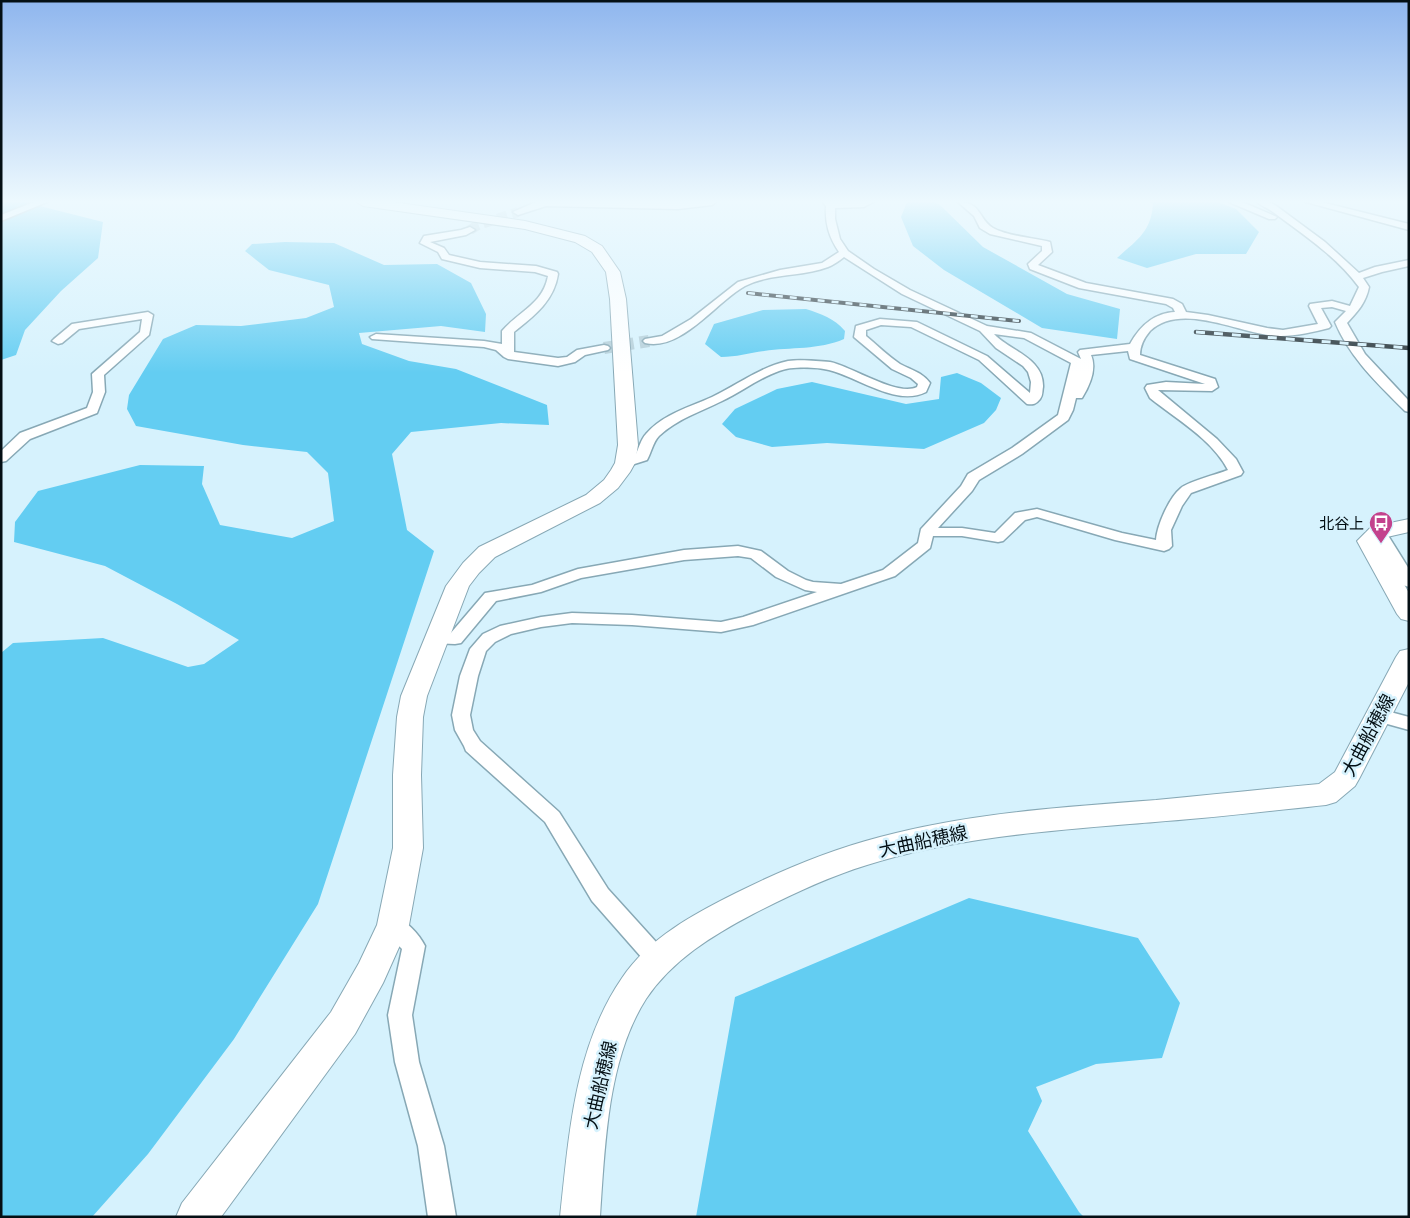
<svg xmlns="http://www.w3.org/2000/svg" width="1410" height="1218" viewBox="0 0 1410 1218" font-family="'PT Sans Narrow','Noto Sans JP',sans-serif">
	<rect width="100%" height="100%" fill="#d6f2fd"/>
	<g fill="#63cdf2">
		<path d="M 1,202 L 24,202 L 103,222 L 98,258 L 61,291 L 25,330 L 16,355 L 1,360 Z"/>
		<path d="M 907,202 L 934,202 L 939,204 L 983,247 L 1067,294 L 1120,309 L 1117,339 L 1042,328 L 944,270 L 913,246 L 901,217 Z"/>
		<path d="M 1149,202 L 1218,202 L 1236,209 L 1259,232 L 1246,254 L 1196,254 L 1147,268 L 1117,258 C 1137,240 1151,232 1153,204 Z"/>
		<path d="M 285,242 L 334,243 L 384,265 L 437,264 L 471,283 L 486,314 L 485,332 L 441,326 L 359,333 L 362,344 L 409,361 L 456,369 L 547,405 L 549,425 L 501,423 L 411,432 L 392,454 L 407,530 L 434,551 L 318,904 L 234,1039 L 148,1154 L 92,1217 L 1,1217 L 1,653 L 13,643 L 103,638 L 188,667 L 204,664 L 239,640 L 177,604 L 105,566 L 14,542 L 15,522 L 38,491 L 140,465 L 204,466 L 202,484 L 220,525 L 292,538 L 334,521 L 328,473 L 307,452 L 243,445 L 136,426 L 127,409 L 129,395 L 163,339 L 196,325 L 241,326 L 306,318 L 334,307 L 329,285 L 269,270 L 245,251 L 252,244 Z"/>
		<path d="M 806,309 C 821,314 834,318 845,331 L 844,339 C 819,350 791,347 764,351 C 749,353 736,357 721,357 L 705,344 L 714,324 L 763,310 Z"/>
		<path d="M 957,373 L 981,383 L 1001,398 L 996,410 L 984,423 L 924,449 L 827,443 L 772,447 L 736,437 L 722,424 L 735,409 L 777,389 L 812,382 L 906,404 L 939,399 L 941,377 Z"/>
		<path d="M 969,898 L 1138,938 L 1180,1003 L 1162,1058 L 1096,1064 L 1036,1087 L 1042,1101 L 1028,1131 L 1079,1212 L 1084,1217 L 696,1217 L 735,997 Z"/>
	</g>
	<g fill="none" stroke-linecap="round" stroke-linejoin="round">
		<path stroke="#b6d0da" stroke-width="10" stroke-dasharray="10 5" stroke-linecap="butt" d="M 470,230 L 478,225 L 518,212"/>
		<path stroke="#b6d0da" stroke-width="12" stroke-dasharray="12 6" stroke-linecap="butt" d="M 604,348 L 649,341"/>
		<g stroke="#87a8b5" stroke-width="3">
			<g id="street">
				<path d="M 34,202 L 47,202 L 1,221 L 1,215 Z"/>
				<path d="M 536,202 L 716,202 L 712,205 L 678,209 L 546,206 L 518,215 L 513,212 Z"/>
				<path d="M 823,202 L 873,202 L 864,207 L 835,208 L 835,219 L 840,239 L 848,251 L 874,269 L 910,290 L 987,326 L 1031,333 L 1081,359 L 1078,352 L 1080,350 L 1130,344 C 1140,326 1154,313 1175,312 L 1173,308 L 1166,304 L 1079,288 L 1030,269 L 1028,264 L 1042,251 L 1042,246 L 990,234 L 980,228 L 974,216 L 958,202 C 982,202 978,219 993,228 C 1007,236 1034,238 1050,242 L 1052,252 L 1038,265 L 1086,283 L 1173,299 L 1182,304 L 1186,312 L 1208,315 L 1267,328 L 1283,330 L 1318,324 L 1309,306 L 1310,304 L 1332,301 L 1350,306 L 1359,287 C 1336,256 1304,235 1273,212 C 1268,208 1261,206 1257,202 L 1269,202 L 1275,205 L 1325,242 L 1359,273 L 1375,267 L 1409,260 L 1409,266 L 1382,272 L 1363,278 L 1369,287 C 1366,303 1357,312 1347,323 L 1365,354 L 1409,401 L 1409,412 L 1405,411 C 1378,384 1350,358 1335,322 L 1346,311 L 1332,307 L 1321,308 L 1331,326 L 1329,328 C 1309,333 1288,338 1268,335 C 1233,330 1179,303 1150,331 C 1144,338 1140,346 1140,355 L 1215,379 L 1218,387 L 1212,391 L 1158,390 L 1217,439 L 1236,459 L 1243,472 L 1241,475 L 1191,493 L 1182,506 L 1171,530 L 1172,546 L 1169,549 L 1164,551 L 1115,540 L 1037,517 L 1025,520 L 1003,541 L 998,542 L 962,536 L 933,536 L 930,548 L 895,576 L 753,625 L 721,632 L 632,625 L 572,623 L 541,627 L 511,634 L 495,642 L 486,651 L 478,676 L 470,715 L 473,730 L 480,741 L 559,812 L 608,889 L 666,953 L 669,960 L 666,967 L 658,970 L 650,967 L 592,901 L 545,822 L 466,751 L 464,746 L 455,730 L 452,715 L 460,676 L 470,649 L 483,634 L 500,626 L 541,617 L 572,613 L 632,615 L 721,622 L 743,617 L 817,592 L 805,590 L 776,577 L 751,558 L 738,556 L 684,560 L 581,578 L 541,592 L 496,601 L 461,643 L 455,644 L 431,643 L 429,639 L 431,635 L 450,634 L 485,593 L 532,585 L 578,569 L 684,550 L 738,546 L 761,551 L 788,571 L 806,580 L 813,582 L 841,584 L 883,570 L 918,543 L 921,529 L 961,486 L 968,474 L 1012,448 L 1058,415 L 1071,363 L 1024,338 L 994,334 C 1010,351 1044,358 1043,387 C 1042,392 1043,395 1040,399 C 1036,404 1033,405 1027,404 L 979,360 L 911,327 L 881,325 L 866,330 L 866,336 C 877,345 888,356 900,364 C 911,370 922,372 930,383 L 926,392 C 896,407 858,377 829,370 C 817,367 791,366 779,371 C 759,378 741,392 722,401 C 700,412 677,419 659,436 C 653,442 651,453 647,460 L 625,467 L 620,466 L 618,463 L 620,460 L 636,454 C 639,448 641,439 646,434 C 663,414 690,407 712,397 C 737,385 760,367 788,361 C 800,359 818,361 830,362 C 851,366 897,397 917,387 L 918,384 L 911,378 L 892,369 L 854,337 L 856,326 L 880,319 L 917,322 L 987,356 L 1030,393 L 1031,382 L 1028,372 L 1023,366 L 996,348 L 980,331 L 902,294 L 844,257 C 839,261 833,265 828,267 C 802,277 770,273 745,286 C 717,301 681,352 645,343 L 643,341 L 645,339 L 662,336 L 691,319 L 738,282 L 780,270 L 822,263 L 839,252 C 829,237 825,224 826,206 ZM 1128,351 L 1130,359 L 1205,384 L 1166,382 L 1147,385 L 1145,388 L 1150,398 C 1176,419 1212,439 1228,470 C 1218,474 1187,482 1181,488 C 1169,498 1157,525 1156,540 L 1122,533 L 1037,509 L 1015,513 L 995,533 L 962,528 L 938,528 L 972,491 L 979,480 L 1022,454 L 1068,420 L 1073,410 L 1076,398 L 1082,398 C 1090,385 1097,369 1091,355 Z"/>
				<path d="M 1229,202 L 1242,202 L 1277,217 L 1275,219 L 1269,219 Z"/>
				<path d="M 1306,202 L 1321,202 L 1409,224 L 1409,230 Z"/>
				<path d="M 470,227 L 475,230 L 466,235 L 430,242 L 444,248 L 449,255 L 480,262 L 536,266 L 557,272 L 558,274 C 554,301 534,316 514,332 L 514,352 L 558,358 L 567,357 L 577,350 L 604,345 L 608,346 L 610,348 L 608,350 L 585,355 L 575,362 L 558,366 L 508,359 L 504,357 L 496,350 L 484,347 L 372,339 L 370,337 L 376,334 L 484,341 L 502,344 L 502,331 C 519,311 543,304 548,276 L 535,272 L 480,268 L 442,259 L 438,252 L 420,243 L 424,236 L 461,230 Z"/>
				<path d="M 148,312 L 153,315 L 149,335 L 104,375 L 105,392 L 97,413 L 30,439 L 6,461 L 1,462 L 1,451 L 20,433 L 87,408 L 93,392 L 92,374 L 140,332 L 142,319 L 79,329 L 62,343 L 58,344 L 52,341 L 54,339 L 72,324 Z"/>
				<path d="M 1379,528 L 1384,529 L 1409,569 L 1409,587 L 1403,585 L 1372,532 L 1374,529 Z"/>
				<path d="M 1379,709 L 1409,717 L 1409,730 L 1373,720 L 1370,715 L 1373,710 Z"/>
				<path d="M 393,916 C 406,920 419,934 425,946 L 412,1015 L 419,1062 L 444,1146 L 456,1217 L 428,1217 L 418,1146 L 395,1062 L 388,1015 L 402,949 L 385,932 L 382,925 L 385,918 Z"/>
			</g>
		</g>
		<g stroke="#87a8b5" stroke-width="2">
			<g id="secondary">
				<path d="M 357,202 L 392,202 L 525,221 L 585,236 L 602,246 L 620,272 L 626,299 L 638,445 L 635,463 L 630,472 L 618,488 L 600,503 L 495,557 L 479,573 L 469,586 L 427,696 L 423,717 L 421,775 L 423,848 L 409,925 L 383,983 L 355,1034 L 221,1217 L 176,1217 L 182,1203 L 331,1012 L 359,963 L 377,925 L 393,848 L 393,775 L 397,717 L 401,696 L 446,586 L 463,563 L 479,547 L 586,495 L 604,480 L 611,470 L 615,463 L 618,445 L 610,299 L 606,272 L 592,252 L 575,242 L 525,229 L 363,206 Z"/>
				<path d="M 1409,519 L 1409,532 L 1387,537 L 1380,542 L 1409,593 L 1409,621 L 1401,619 L 1397,614 L 1357,541 L 1371,527 Z"/>
				<path d="M 1409,649 L 1409,682 L 1359,779 L 1355,786 L 1336,802 L 1326,805 C 1269,811 1212,818 1155,822 C 1059,830 960,836 867,865 C 828,877 790,895 753,914 C 713,935 672,960 646,999 C 607,1060 605,1147 600,1217 L 560,1217 C 569,1136 574,1048 622,978 C 649,938 694,914 736,893 C 782,870 830,850 880,837 C 970,813 1063,807 1156,800 C 1210,795 1265,789 1319,784 L 1335,772 L 1396,657 L 1400,651 Z"/>
			</g>
		</g>
		<use href="#street" fill="#fff" fill-rule="evenodd"/>
		<use href="#secondary" fill="#fff" fill-rule="evenodd"/>
		<g stroke="#27343a" stroke-width="4">
			<path id="rail-far1" d="M 748,293 L 1019,321"/>
		</g>
		<g stroke="#27343a" stroke-width="4.5">
			<path id="rail" d="M 1196,332 L 1409,348"/>
		</g>
		<use href="#rail-far1" stroke="#d6f2fd" stroke-width="2.5" stroke-dasharray="7" stroke-linecap="butt"/>
		<use href="#rail" stroke="#d6f2fd" stroke-width="3" stroke-dasharray="9" stroke-linecap="butt"/>
	</g>
	<linearGradient id="sky" x2="0" y2="1"><stop stop-color="#8fb6ee"/><stop offset="0.54" stop-color="#edf9fe"/><stop offset="1" stop-color="#edf9fe" stop-opacity="0"/></linearGradient>
	<rect width="1410" height="373" fill="url(#sky)"/>
	<defs>
		<g id="bus-pin" transform="scale(1.25)"><path d="M0 17L-7.5 6A9.5 9.5 0 1 1 7.5 6Z" fill="#c3428d" stroke="#d6f2fd"/><path d="M-5-6H5V4H4V6H2V4H-2V6H-4V4H-5ZM-3.5-4V0h7V-4ZM-3.5 1.2v1.5H-2V1.2ZM2 1.2v1.5H3.5V1.2Z" fill="#fff"/></g>
	</defs>
	<g fill-rule="evenodd">
		<use href="#bus-pin" x="1381" y="523"/>
	</g>
	<g text-anchor="middle" dominant-baseline="central" stroke-width="5" stroke-linejoin="round" paint-order="stroke">
		<g font-size="15" fill="#040f14" stroke="#d6f2fd" text-anchor="end">
			<text x="1364" y="523">北谷上</text>
		</g>
		<g font-size="18" fill="#040f14" stroke="#d6f2fd">
			<text transform="translate(1368 735) rotate(-62)">大曲船穂線</text>
			<text transform="translate(923 841) rotate(-12)">大曲船穂線</text>
			<text transform="translate(600 1085) rotate(-77)">大曲船穂線</text>
		</g>
	</g>
	<rect width="1410" height="1218" fill="none" stroke="#040f14" stroke-width="5"/>
</svg>
